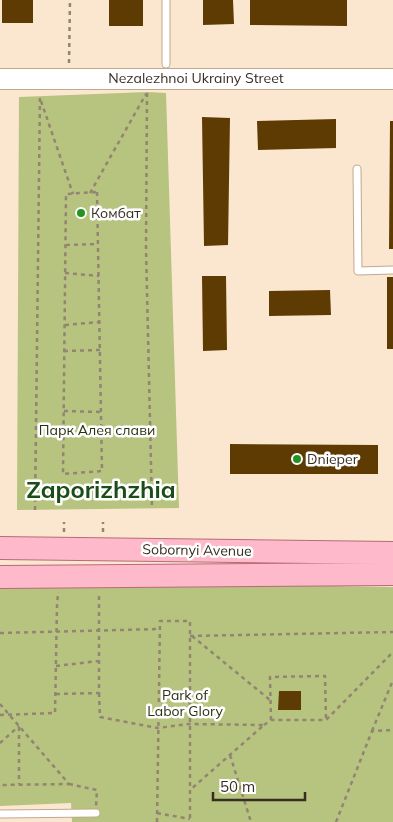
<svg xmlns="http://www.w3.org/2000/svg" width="393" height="822" viewBox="0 0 393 822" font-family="Mulish,sans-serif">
	<rect width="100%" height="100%" fill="#fbe7cf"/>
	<g fill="#b6c47f">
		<path d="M 147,92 L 166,93 L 179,508 L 17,510 L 19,97 Z"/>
		<path d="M 99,582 L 393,587 L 393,822 L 72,822 L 71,803 L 0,806 L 0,584 Z"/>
	</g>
	<g fill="#5e3b02">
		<rect x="2" y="0" width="31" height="23"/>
		<rect x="109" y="0" width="34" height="26"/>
		<path d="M 203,0 L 233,0 L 234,24 L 203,25 Z"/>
		<path d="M 250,0 L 347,0 L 347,26 L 250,25 Z"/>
		<path d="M 202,117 L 230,118 L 228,245 L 204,246 Z"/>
		<path d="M 336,119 L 336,148 L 258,150 L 257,121 Z"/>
		<path d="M 390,121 L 393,121 L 393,249 L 389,249 Z"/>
		<path d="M 202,276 L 226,276 L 227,350 L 203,351 Z"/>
		<rect x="387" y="277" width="6" height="72"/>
		<path d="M 330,290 L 331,315 L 269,316 L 269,291 Z"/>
		<path d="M 230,444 L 378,445 L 378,474 L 230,474 Z"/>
		<path d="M 279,691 L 301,691 L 301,710 L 278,710 Z"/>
	</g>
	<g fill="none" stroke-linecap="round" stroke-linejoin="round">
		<g stroke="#c2a98c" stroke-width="9">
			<g id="lane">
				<path d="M 166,0 L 166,64"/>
				<path d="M 357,169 L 358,271 L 393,270"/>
				<path d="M 0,814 L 96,813"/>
			</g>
		</g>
		<g stroke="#c2a98c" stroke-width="22">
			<path id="secondary" d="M 0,79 L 393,79"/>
		</g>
		<g stroke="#b86a78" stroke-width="24">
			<g id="primary">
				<path d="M 0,548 L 393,553"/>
				<path d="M 0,577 L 393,574"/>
			</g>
		</g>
		<g stroke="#938473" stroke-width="2.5" stroke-dasharray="4 4" stroke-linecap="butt">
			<path d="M 69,63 L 70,0"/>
			<path d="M 147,93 L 146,248 L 152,508"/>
			<path d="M 41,101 L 73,194"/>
			<path d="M 97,192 L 102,471 L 63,474 L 66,194 Z"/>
			<path d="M 90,193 L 146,94"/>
			<path d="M 66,245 L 98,244"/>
			<path d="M 65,273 L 99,276"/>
			<path d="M 65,325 L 99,322"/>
			<path d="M 64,351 L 100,350"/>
			<path d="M 64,411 L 101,412"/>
			<path d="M 35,510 L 40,94"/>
			<path d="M 64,532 L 64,522"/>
			<path d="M 103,532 L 103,522"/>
			<path d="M 0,633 L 160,629"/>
			<path d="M 190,636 L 393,632"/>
			<path d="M 192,636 L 270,700"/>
			<path d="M 56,666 L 99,661"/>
			<path d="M 99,693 L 100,717 L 158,728 L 189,724 L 264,725 L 190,790"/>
			<path d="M 56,694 L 99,693 L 99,593"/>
			<path d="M 0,704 L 69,784 L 0,785"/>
			<path d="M 0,715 L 55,713 L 57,606 L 58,592"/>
			<path d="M 271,720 L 270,677 L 325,676 L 326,720"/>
			<path d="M 264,725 L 271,720 L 326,720 L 393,652"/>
			<path d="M 19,727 L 19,784"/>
			<path d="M 372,731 L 393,680"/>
			<path d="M 0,743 L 19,726"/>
			<path d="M 230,755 L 251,822"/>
			<path d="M 69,784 L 97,790 L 96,806"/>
			<path d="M 157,813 L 190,819"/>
			<path d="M 157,822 L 160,621 L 190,621 L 190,822"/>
			<path d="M 336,822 L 372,731 L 393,730"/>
		</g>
		<use href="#lane" stroke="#fff" stroke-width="7"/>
		<use href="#secondary" stroke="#fff" stroke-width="20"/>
		<use href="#primary" stroke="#feb9ca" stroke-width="22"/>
	</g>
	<g fill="#249420" stroke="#fff" stroke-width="2">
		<circle cx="81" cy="213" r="5"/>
		<circle cx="297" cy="459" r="5"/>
	</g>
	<g text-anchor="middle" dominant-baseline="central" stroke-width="5" stroke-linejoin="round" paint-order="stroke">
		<g font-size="14" fill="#372d22" stroke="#fff">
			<text x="196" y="78">Nezalezhnoi Ukrainy Street</text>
			<text transform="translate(197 550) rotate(1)">Sobornyi Avenue</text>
		</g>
		<g font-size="14" fill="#372d22" stroke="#fff" text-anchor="start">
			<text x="91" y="213">Комбат</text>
			<text x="307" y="459">Dnieper</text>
		</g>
		<g font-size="14" fill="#2c3211" stroke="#fff">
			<text x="97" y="430">Парк Алея слави</text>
			<text x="185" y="695">Park of<tspan x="185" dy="16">Labor Glory</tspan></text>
		</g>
		<g font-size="24" font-weight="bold" fill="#1a4d17" stroke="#fff">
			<text x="101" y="489">Zaporizhzhia</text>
		</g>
	</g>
	<path d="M213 792v8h92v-8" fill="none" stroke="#372d22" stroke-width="2.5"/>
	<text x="220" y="792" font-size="15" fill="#372d22" stroke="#ffffff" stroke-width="4" paint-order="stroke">50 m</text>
</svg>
